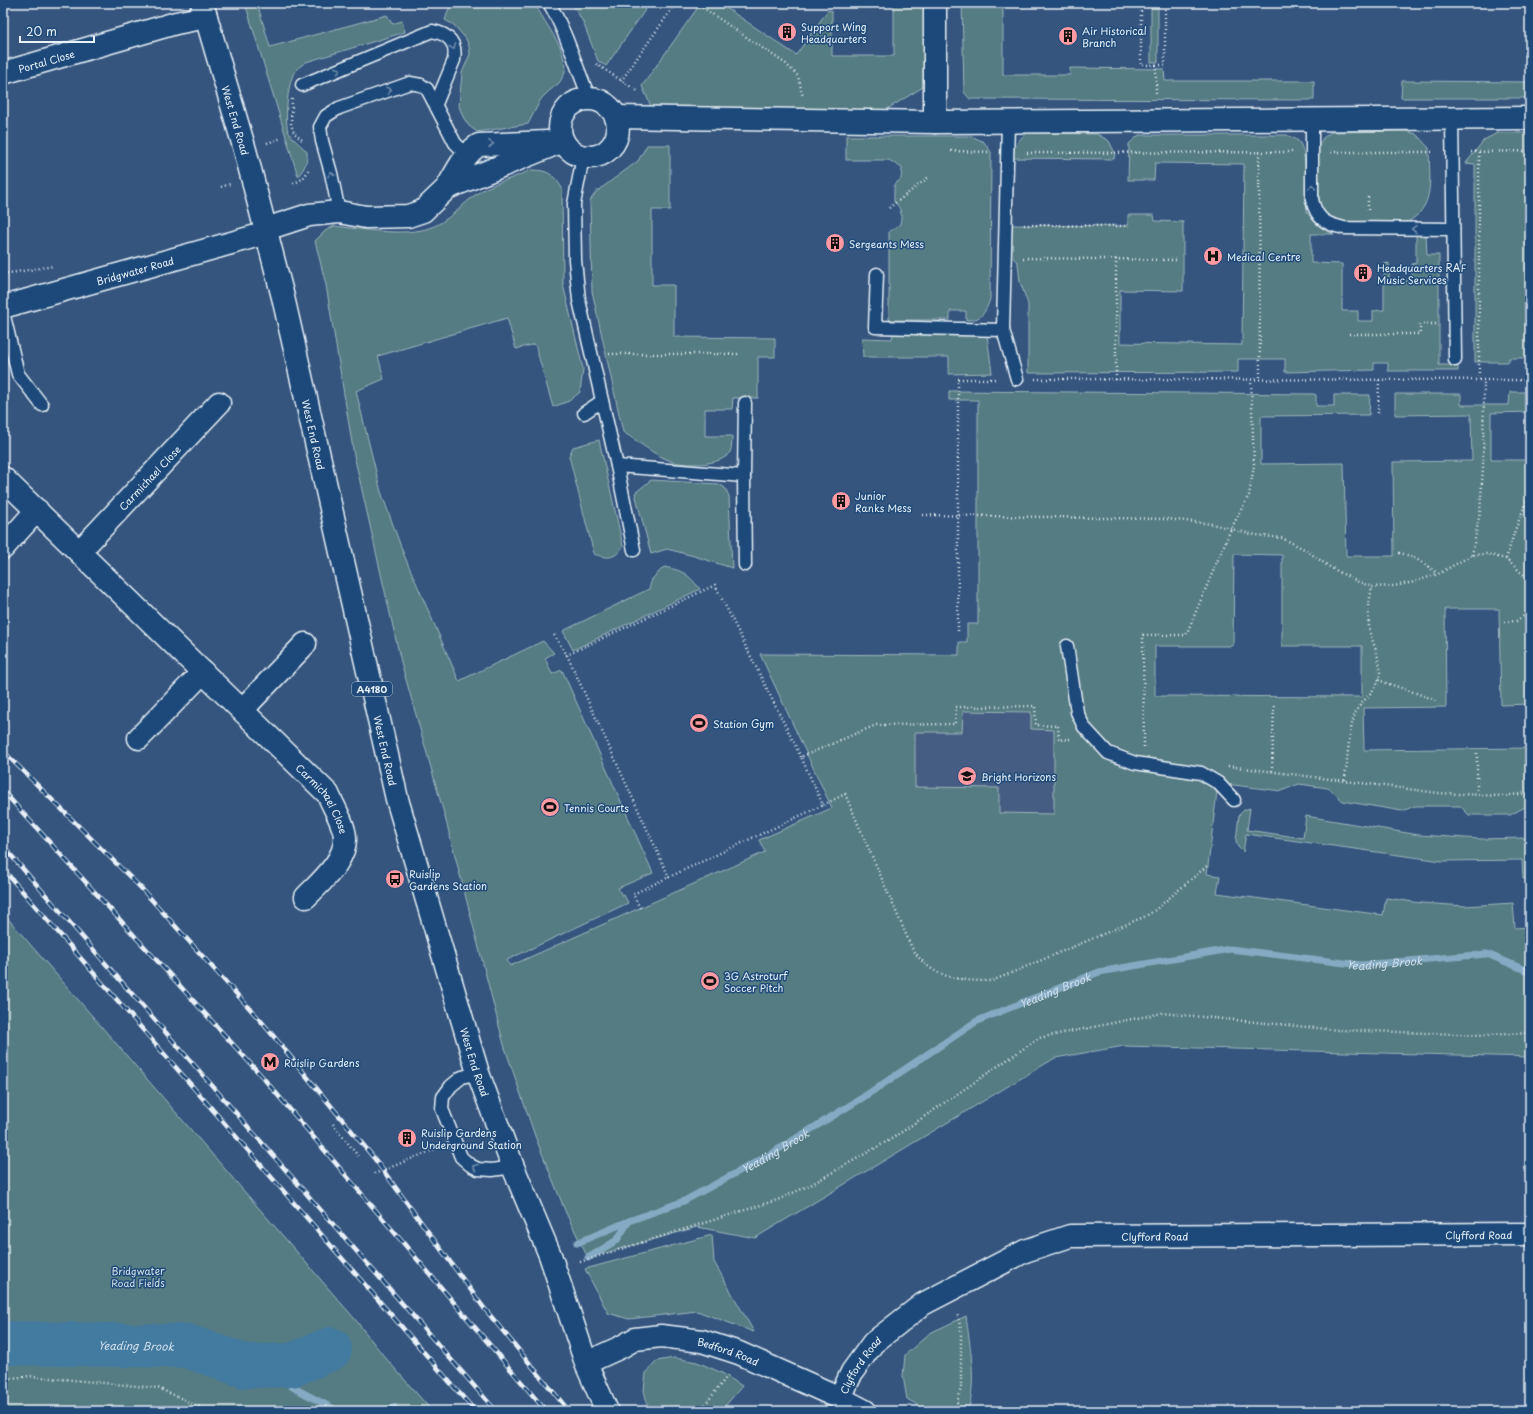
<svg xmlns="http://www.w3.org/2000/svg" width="1533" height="1414" viewBox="0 0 1533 1414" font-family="'Playpen Sans',sans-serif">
	<rect width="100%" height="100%" fill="#35557f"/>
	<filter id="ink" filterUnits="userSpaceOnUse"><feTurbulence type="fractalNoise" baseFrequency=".025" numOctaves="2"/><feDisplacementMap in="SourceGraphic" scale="8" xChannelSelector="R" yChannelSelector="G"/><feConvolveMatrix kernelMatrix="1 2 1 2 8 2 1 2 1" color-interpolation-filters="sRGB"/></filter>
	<g filter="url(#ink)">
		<path fill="#445d82" d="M 962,711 L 1031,712 L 1055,730 L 1054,814 L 879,848 L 915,739 L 915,732 L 962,732 Z"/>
		<g fill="#547c82" stroke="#9eb6bd" fill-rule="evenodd">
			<path d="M 245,3 L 257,3 L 270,47 L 387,15 L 392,24 L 402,21 L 405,32 L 306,62 C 303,64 299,67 296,70 C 288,78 284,120 288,131 C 292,139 301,145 307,152 C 308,162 304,169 298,176 Z"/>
			<path d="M 451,3 L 534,3 L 560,46 L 566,66 L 564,75 L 559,83 L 549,91 L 541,99 L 528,124 L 477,132 L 469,126 L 463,117 L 459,106 L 462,73 L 470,54 L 469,46 L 466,39 L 454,25 L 445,20 Z"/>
			<path d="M 572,3 L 650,3 L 606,66 L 598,61 L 583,22 Z"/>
			<path d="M 701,3 L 719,3 L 796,55 L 828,10 L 832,11 L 832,56 L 894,56 L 894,3 L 924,3 L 923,87 L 884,111 L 653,111 L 642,86 Z"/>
			<path d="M 962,3 L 1003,3 L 1003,75 L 1070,75 L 1070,68 L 1164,69 L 1165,81 L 1314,81 L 1314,100 L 970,99 L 964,92 Z"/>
			<rect x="1151" y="3" width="7" height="59"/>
			<path d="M 1402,81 L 1530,82 L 1530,98 L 1401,98 Z"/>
			<path d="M 1406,131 L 1416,134 L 1429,148 C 1429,178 1437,210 1403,224 L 1342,224 C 1332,221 1325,215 1319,206 L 1318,147 L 1323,138 L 1331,132 Z"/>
			<path d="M 1026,133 L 1097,134 L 1109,141 L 1115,153 L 1114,159 L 1012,158 C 1014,146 1018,141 1026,133 Z"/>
			<path d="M 1497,133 L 1530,133 L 1530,370 L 1528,370 L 1527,358 L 1509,358 L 1509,362 L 1475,362 L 1475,164 L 1466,163 L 1484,140 Z"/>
			<path d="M 1139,135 L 1287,135 C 1290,137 1295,138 1298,141 C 1308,149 1306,198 1307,212 C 1314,224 1322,229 1334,234 L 1311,234 L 1311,263 L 1342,264 L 1342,311 L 1358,311 L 1358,321 L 1373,321 L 1373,311 L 1384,310 L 1384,264 L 1389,263 L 1389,281 L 1412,281 L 1412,264 L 1416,263 L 1416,233 L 1426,233 L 1427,255 L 1439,255 L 1439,365 L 1458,365 L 1458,371 L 1388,371 L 1388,363 L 1374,363 L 1374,370 L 1285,372 L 1285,359 L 1238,359 L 1238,372 L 1028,373 L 1028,304 L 1020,282 L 1018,263 L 1010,254 L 1011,225 L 1128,226 L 1128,215 L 1154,215 L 1155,221 L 1183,222 L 1183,291 L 1120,290 L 1120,343 L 1242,345 L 1244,164 L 1155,163 L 1154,180 L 1128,180 L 1129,144 Z"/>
			<path d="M 846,136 L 971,136 L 984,142 L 991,152 L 990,299 C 985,313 982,320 966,320 L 966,311 L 950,311 L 950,320 L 889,320 L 889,231 L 894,229 L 900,224 C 902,215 902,208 894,202 L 894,185 L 901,179 L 902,168 L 889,160 L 846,160 Z"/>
			<path d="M 647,145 L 670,145 L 670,210 L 652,210 L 652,285 L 674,285 L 674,337 L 775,338 L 775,357 L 758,357 L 758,398 L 733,398 L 732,409 L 705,409 L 705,436 L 732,436 C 732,440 732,448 730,452 C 722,466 685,466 671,461 C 654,455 639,442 623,432 L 592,291 L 590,201 L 596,192 L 638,161 Z"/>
			<path d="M 531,170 C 548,170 553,174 562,188 L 563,284 L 583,369 L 580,392 L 569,401 L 553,407 L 535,344 L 516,349 L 507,318 L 378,356 L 384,379 L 356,391 L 381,492 L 404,555 L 459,681 L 543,641 L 554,653 L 545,658 L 552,674 L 562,670 L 653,873 L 618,888 L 622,896 L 624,895 L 628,903 L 507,960 L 510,966 L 765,852 L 759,840 L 832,808 L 760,654 L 959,655 L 959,642 L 967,642 L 967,624 L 978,624 L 978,400 L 949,400 L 949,391 L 1314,394 L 1316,395 L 1316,406 L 1334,406 L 1334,395 L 1370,395 L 1369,415 L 1261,416 L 1261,464 L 1344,463 L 1346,556 L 1394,556 L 1393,462 L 1472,461 L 1471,414 L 1395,415 L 1395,394 L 1461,394 L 1461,405 L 1509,405 L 1510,392 L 1530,392 L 1530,412 L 1491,413 L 1491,460 L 1530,460 L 1530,704 L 1501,705 L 1499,609 L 1445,609 L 1446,707 L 1363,708 L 1364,750 L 1530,748 L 1530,806 L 1527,806 L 1510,815 L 1469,815 L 1460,806 L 1415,806 L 1402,811 L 1343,801 L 1328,788 L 1299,784 L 1281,791 L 1218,783 L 1207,874 L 1220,876 L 1217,893 L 1383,915 L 1386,898 L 1421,903 L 1465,906 L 1513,903 L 1515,928 L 1530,927 L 1530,1057 L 1124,1046 L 1055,1058 L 755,1238 L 697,1227 L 588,1258 L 566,1213 L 535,1136 L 504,1045 L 445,817 L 401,662 L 354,455 L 326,285 L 315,241 L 325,231 L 334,226 C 361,229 400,236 426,229 C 449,223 462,203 481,191 C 496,182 515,178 531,170 ZM 1234,554 L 1282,555 L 1282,646 L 1362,646 L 1362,697 L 1155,696 L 1155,646 L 1233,646 ZM 963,711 L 1031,712 L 1031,729 L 1054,730 L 1054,814 L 999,813 L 999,788 L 915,787 L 915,732 L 962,732 Z"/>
			<path d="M 893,333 L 987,335 L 992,373 L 949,374 L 949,357 L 863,357 L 862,338 L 892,339 Z"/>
			<path d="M 599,440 L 623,546 C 616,559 607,559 594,554 L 569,456 L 573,447 Z"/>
			<path d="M 651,480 L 719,484 L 725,488 L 729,496 L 732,568 L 694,556 L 667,549 L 651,554 L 635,493 Z"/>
			<path d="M 664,567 C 684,571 687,573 700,589 L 573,650 L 563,631 L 649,589 L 652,579 Z"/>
			<path d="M 1250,808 L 1247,830 L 1303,838 L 1306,816 L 1419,835 L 1480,839 L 1525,838 L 1530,840 L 1530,877 L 1523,879 L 1522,860 L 1442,861 L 1246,834 L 1243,852 L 1238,847 L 1236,841 L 1239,815 L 1244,810 Z"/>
			<path d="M 3,913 L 354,1318 L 383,1355 L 432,1411 L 3,1411 Z"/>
			<path d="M 712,1235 L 714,1262 L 754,1332 L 697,1311 L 629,1319 L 608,1313 L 585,1269 Z"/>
			<path d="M 966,1316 C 970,1347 977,1380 968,1411 L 928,1411 L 907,1399 L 903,1376 L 905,1355 L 930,1333 Z"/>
			<path d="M 674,1358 L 697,1362 L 722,1373 L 742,1386 L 721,1411 L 649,1411 L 644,1390 L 646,1373 L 657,1361 Z"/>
		</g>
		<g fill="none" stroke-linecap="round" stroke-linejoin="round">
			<g stroke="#85aac3" stroke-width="7">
				<path id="s1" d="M 577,1243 L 629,1221 L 684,1201 L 769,1155 L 862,1098 L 977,1021 L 1099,972 L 1230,949 L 1361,965 L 1487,954 L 1530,972"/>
				<path d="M 588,1258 L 617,1240 L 629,1221"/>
				<path d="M 266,1365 L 294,1388 L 338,1411"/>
				<path d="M 385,1411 L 394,1407"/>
			</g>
			<path stroke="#437aa0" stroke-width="44" id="s2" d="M 3,1343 L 187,1346 L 245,1366 L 292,1365 L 330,1349"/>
			<g stroke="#e8f1f8" stroke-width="15">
				<g id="lane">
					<path d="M 549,3 C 567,33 576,67 590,99"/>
					<path d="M 302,85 L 432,31 C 449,34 457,43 454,60 L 436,104"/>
					<path d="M 1452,118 L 1455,360"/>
					<path d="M 1312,119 L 1312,200 C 1317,219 1325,224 1344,228 L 1453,229"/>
					<path d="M 583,157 L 574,204 L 575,260 L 579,300 L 617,466 L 634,550"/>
					<path d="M 339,212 L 331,173 L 322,141 L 320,127 L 326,116 L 339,108 L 410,83 L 421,85 L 427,89 L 455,143 L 467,155"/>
					<path d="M 877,274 L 875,327 L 1003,330 L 1008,122"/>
					<path d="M 3,312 L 18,374 L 42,405"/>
					<path d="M 1003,330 L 1017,379"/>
					<path d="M 584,413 L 602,401"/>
					<path d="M 617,466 L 744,476 L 745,565"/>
					<path d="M 744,476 L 745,403"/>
					<path d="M 1067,646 L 1077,712 L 1084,727 L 1108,753 L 1135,763 L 1201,773 L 1218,783 L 1234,800"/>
					<path d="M 478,1073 L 462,1077 L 451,1086 L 443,1097 L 442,1109 L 461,1157 L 470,1165 L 478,1169 L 492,1170 L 513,1167"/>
				</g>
			</g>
			<g stroke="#e8f1f8" stroke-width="25">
				<g id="street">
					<path d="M 935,3 L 935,122"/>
					<path id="s3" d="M 3,73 L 176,23 L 206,17"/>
					<circle cx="589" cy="128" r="29"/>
					<path d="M 616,117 L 935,122 L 1530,118"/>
					<path d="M 447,188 C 456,173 464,154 479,145 L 547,142"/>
					<path d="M 266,229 L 309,215 L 339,212 L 366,217 L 408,216 L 423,211 L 447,188 L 563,141"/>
					<path id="s4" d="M 3,307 L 267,233"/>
					<path id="s5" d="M 3,478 L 328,794 C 333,806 341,818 344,831 C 351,856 322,881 306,897"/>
					<path d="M 3,548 L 37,510"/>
					<path id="s6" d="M 80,551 L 219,403"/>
					<path d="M 242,710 L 305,644"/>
					<path d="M 139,738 L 203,672"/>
					<path id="s7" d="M 586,1363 L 621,1347 L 635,1339 L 661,1336 L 702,1341 L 739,1353 L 840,1398 L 865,1411"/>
					<path id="s8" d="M 840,1398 L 852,1372 L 873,1343 L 923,1304 L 1025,1251 L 1070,1236 L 1530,1234"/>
				</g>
			</g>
			<g stroke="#e8f1f8" stroke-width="25">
				<g id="primary">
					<path id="s9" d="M 202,3 L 245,150 L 283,297 L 397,799 L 478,1073 L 513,1167 L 550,1255 L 587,1366 L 607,1411"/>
				</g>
			</g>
			<g stroke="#e8f1f8" stroke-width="2.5" stroke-dasharray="1 3" stroke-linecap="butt">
				<path d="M 696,3 L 786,64 L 798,76 L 803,97"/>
				<path d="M 1141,3 L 1141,65 L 1156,65 L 1156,96"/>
				<path d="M 596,64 L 639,92"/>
				<path d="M 1156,65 L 1165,65 L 1165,3"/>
				<path d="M 621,81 L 676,3"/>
				<path d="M 292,99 L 291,124 L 294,133 L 303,141"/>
				<path d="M 267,143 L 282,138"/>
				<path d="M 951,151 L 990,152"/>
				<path d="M 1259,152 L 1260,380"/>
				<path d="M 1331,152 L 1434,152"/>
				<path d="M 1471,152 L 1530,151"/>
				<path d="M 1479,152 L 1479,380"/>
				<path d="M 1027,153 L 1294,152"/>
				<path d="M 293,183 C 301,181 307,176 309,167"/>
				<path d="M 221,187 L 230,184"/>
				<path d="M 889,208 L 930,176"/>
				<path d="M 1368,210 L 1368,194"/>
				<path d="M 1024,225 L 1128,226"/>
				<path d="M 1023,258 L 1178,260"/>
				<path d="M 3,274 L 54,266"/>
				<path d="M 1349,334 L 1420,334 L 1420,324 L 1436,324"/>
				<path d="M 609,354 L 740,354"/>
				<path d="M 1035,379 L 1530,380"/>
				<path d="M 1116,380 L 1116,259"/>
				<path d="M 1378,413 L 1379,380"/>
				<path d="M 923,515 L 1167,519 L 1212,524 L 1255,535 L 1282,538 L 1306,550 L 1328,566 L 1356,581 L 1372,587 L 1394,586 L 1414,582 L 1438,574 L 1472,555 L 1487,554 L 1506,559 L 1525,576 L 1530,578"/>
				<path d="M 1399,553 C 1413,555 1426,565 1437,573"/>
				<path d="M 1472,555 L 1480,512 L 1483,468 L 1484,380"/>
				<path d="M 1506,559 L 1515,530 L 1530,493"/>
				<path d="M 1504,622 L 1516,621 L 1530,612"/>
				<path d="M 958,631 L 958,379 L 998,379"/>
				<path d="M 554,635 L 567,655"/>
				<path d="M 1378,680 L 1436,700"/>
				<path d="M 1070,739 L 1059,740 L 1058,726 L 1036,725 L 1035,706 L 956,707 L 955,724 L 876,725 L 801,757 L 823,805 L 845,794 L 911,946 C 929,978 958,981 992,981 L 1146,916 L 1154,911 L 1208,865"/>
				<path d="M 1144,747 L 1143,635 L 1186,635 L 1231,529 L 1249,495 L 1254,466 L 1251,380"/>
				<path d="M 801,757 L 715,585 L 567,655 L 669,877 L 823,805"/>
				<path d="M 1228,766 L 1439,793 L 1502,796 L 1530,793"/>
				<path d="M 1272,771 L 1274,703"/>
				<path d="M 1345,780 C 1347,763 1349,729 1355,714 C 1361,700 1378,690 1380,675 C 1381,661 1374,646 1370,633 C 1367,618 1369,602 1372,587"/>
				<path d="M 1477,794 L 1477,752"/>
				<path d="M 640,908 L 633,894 L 669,877"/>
				<path d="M 333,1124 L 358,1156"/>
				<path d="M 374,1174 L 438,1148"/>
				<path d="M 580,1262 L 780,1199 L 812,1184 L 893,1138 L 1039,1038 L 1162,1013 L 1338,1030 L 1487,1035 L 1530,1033"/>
				<path d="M 3,1295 L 7,1294"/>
				<path d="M 3,1379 L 30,1376 L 158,1388 L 209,1411"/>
				<path d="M 700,1411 L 729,1374"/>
				<path d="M 955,1411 L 961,1388 L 961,1329 L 957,1313"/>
			</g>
			<use href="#lane" stroke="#1f4a7a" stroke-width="12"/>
			<use href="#street" stroke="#1f4a7a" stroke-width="22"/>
			<use href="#primary" stroke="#1f4a7a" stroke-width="22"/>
			<g stroke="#e8f1f8" stroke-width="4.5">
				<g id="rail">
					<path d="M 3,751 L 141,888 L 261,1021 L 374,1158 L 484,1308 L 569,1411"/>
					<path d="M 3,791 L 259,1073 L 546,1411"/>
					<path d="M 3,846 L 496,1411"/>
					<path d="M 3,869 L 475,1411"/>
				</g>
			</g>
			<use href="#rail" stroke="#1f4a7a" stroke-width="3" stroke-dasharray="9" stroke-linecap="butt"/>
		</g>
		<defs><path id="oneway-chevron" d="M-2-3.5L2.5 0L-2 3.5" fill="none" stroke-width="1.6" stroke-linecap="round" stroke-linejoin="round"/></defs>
		<g stroke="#6f8dac">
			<use href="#oneway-chevron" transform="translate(453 47) rotate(69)"/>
			<use href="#oneway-chevron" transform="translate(338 70) rotate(-23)"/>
			<use href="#oneway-chevron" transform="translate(389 90) rotate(-19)"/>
			<use href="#oneway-chevron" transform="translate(491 144) rotate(-2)"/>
			<use href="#oneway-chevron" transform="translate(331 174) rotate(-103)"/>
			<use href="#oneway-chevron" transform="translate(1312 187) rotate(-89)"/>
			<use href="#oneway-chevron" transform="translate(1414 229) rotate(-179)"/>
			<use href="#oneway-chevron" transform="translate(475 1167) rotate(-158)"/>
		</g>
	</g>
	<defs>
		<g id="building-disc" transform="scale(1)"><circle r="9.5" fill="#ff9aa2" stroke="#1f4a7a"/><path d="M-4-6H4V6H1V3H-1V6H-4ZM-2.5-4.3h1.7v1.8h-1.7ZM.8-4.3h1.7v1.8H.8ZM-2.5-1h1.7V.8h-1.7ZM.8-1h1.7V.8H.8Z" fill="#111"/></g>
		<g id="hospital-disc" transform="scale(1)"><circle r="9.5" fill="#ff9aa2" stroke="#1f4a7a"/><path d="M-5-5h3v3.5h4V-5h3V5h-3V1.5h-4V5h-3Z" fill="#111"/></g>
		<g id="stadium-disc" transform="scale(1)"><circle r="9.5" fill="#ff9aa2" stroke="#1f4a7a"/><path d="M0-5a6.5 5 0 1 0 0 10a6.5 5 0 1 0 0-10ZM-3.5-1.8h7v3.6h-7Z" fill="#111"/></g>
		<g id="school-disc" transform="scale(1)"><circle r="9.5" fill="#ff9aa2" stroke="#1f4a7a"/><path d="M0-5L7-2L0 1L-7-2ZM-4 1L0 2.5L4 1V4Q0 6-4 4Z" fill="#111"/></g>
		<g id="bus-disc" transform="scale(1)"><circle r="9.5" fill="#ff9aa2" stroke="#1f4a7a"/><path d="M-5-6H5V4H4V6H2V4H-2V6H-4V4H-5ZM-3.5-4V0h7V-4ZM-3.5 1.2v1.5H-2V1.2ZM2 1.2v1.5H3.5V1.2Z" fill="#111"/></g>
		<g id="metro-disc" transform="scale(1)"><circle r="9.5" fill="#ff9aa2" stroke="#1f4a7a"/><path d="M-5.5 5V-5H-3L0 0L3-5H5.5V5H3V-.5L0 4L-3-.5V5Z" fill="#111"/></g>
	</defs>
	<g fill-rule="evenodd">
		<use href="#building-disc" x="787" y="32"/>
		<use href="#building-disc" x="1068" y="36"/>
		<use href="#building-disc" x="835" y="243"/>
		<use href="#hospital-disc" x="1213" y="256"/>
		<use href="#building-disc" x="1363" y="273"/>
		<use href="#building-disc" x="841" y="501"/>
		<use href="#stadium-disc" x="699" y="723"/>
		<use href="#school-disc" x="967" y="776"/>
		<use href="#stadium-disc" x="550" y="807"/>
		<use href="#bus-disc" x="395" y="879"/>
		<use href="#stadium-disc" x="710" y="981"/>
		<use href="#metro-disc" x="270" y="1062"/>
		<use href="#building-disc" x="407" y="1138"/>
	</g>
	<g text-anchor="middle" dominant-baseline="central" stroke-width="3" stroke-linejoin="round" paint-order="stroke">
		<rect fill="#1f4a7a" stroke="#acbfd2" stroke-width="1" x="352" y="682" width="40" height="14" rx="3"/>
		<g font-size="9" font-weight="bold" fill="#e8f1f8">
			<text x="372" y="689">A4180</text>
		</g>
		<g font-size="10" fill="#e8f1f8" stroke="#1f4a7a" text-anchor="start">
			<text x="801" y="26">Support Wing<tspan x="801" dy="12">Headquarters</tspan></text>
			<text x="1082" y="30">Air Historical<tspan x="1082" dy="12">Branch</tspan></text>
			<text x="849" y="243">Sergeants Mess</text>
			<text x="1227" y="256">Medical Centre</text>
			<text x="1377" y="267">Headquarters RAF<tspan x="1377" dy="12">Music Services</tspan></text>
			<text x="855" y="495">Junior<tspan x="855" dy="12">Ranks Mess</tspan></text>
			<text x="713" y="723">Station Gym</text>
			<text x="981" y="776">Bright Horizons</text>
			<text x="564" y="807">Tennis Courts</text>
			<text x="409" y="873">Ruislip<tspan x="409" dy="12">Gardens Station</tspan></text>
			<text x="724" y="975">3G Astroturf<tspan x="724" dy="12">Soccer Pitch</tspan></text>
			<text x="284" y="1062">Ruislip Gardens</text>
			<text x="421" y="1132">Ruislip Gardens<tspan x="421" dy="12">Underground Station</tspan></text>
		</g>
		<g font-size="10" fill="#e8f1f8" stroke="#1f4a7a">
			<text stroke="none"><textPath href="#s3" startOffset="45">Portal Close</textPath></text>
			<text stroke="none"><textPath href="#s9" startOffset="122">West End Road</textPath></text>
			<text stroke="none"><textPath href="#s4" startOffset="137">Bridgwater Road</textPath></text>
			<text stroke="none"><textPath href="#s9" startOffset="446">West End Road</textPath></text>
			<text stroke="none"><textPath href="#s6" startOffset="101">Carmichael Close</textPath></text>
			<text stroke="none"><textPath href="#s9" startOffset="770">West End Road</textPath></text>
			<text stroke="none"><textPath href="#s5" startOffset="454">Carmichael Close</textPath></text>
			<text stroke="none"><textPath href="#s9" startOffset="1094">West End Road</textPath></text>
			<text stroke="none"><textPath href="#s8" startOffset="699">Clyfford Road</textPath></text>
			<text stroke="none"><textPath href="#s8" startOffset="375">Clyfford Road</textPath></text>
			<text stroke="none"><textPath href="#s7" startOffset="150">Bedford Road</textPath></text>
			<text stroke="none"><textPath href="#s8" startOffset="39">Clyfford Road</textPath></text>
		</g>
		<g font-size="10" fill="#d2dfe6" stroke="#1f4a7a">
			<text x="138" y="1270">Bridgwater<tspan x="138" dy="12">Road Fields</tspan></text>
		</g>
		<g font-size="11" font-style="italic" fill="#cfdfeb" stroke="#1f4a7a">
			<text stroke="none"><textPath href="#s1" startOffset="879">Yeading Brook</textPath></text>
			<text stroke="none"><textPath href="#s1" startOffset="543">Yeading Brook</textPath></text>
			<text stroke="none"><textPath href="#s1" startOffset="219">Yeading Brook</textPath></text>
			<text stroke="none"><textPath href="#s2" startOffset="133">Yeading Brook</textPath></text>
		</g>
	</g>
	<rect width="1533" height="1414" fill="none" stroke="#1f4a7a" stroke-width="16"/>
	<rect x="8" y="8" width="1517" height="1398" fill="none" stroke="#e8f1f8" stroke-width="1.5" filter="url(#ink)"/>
	<path d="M20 36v6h74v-6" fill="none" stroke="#e8f1f8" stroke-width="2"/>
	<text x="26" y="36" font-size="12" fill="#e8f1f8" stroke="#1f4a7a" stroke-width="3" paint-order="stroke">20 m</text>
</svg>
